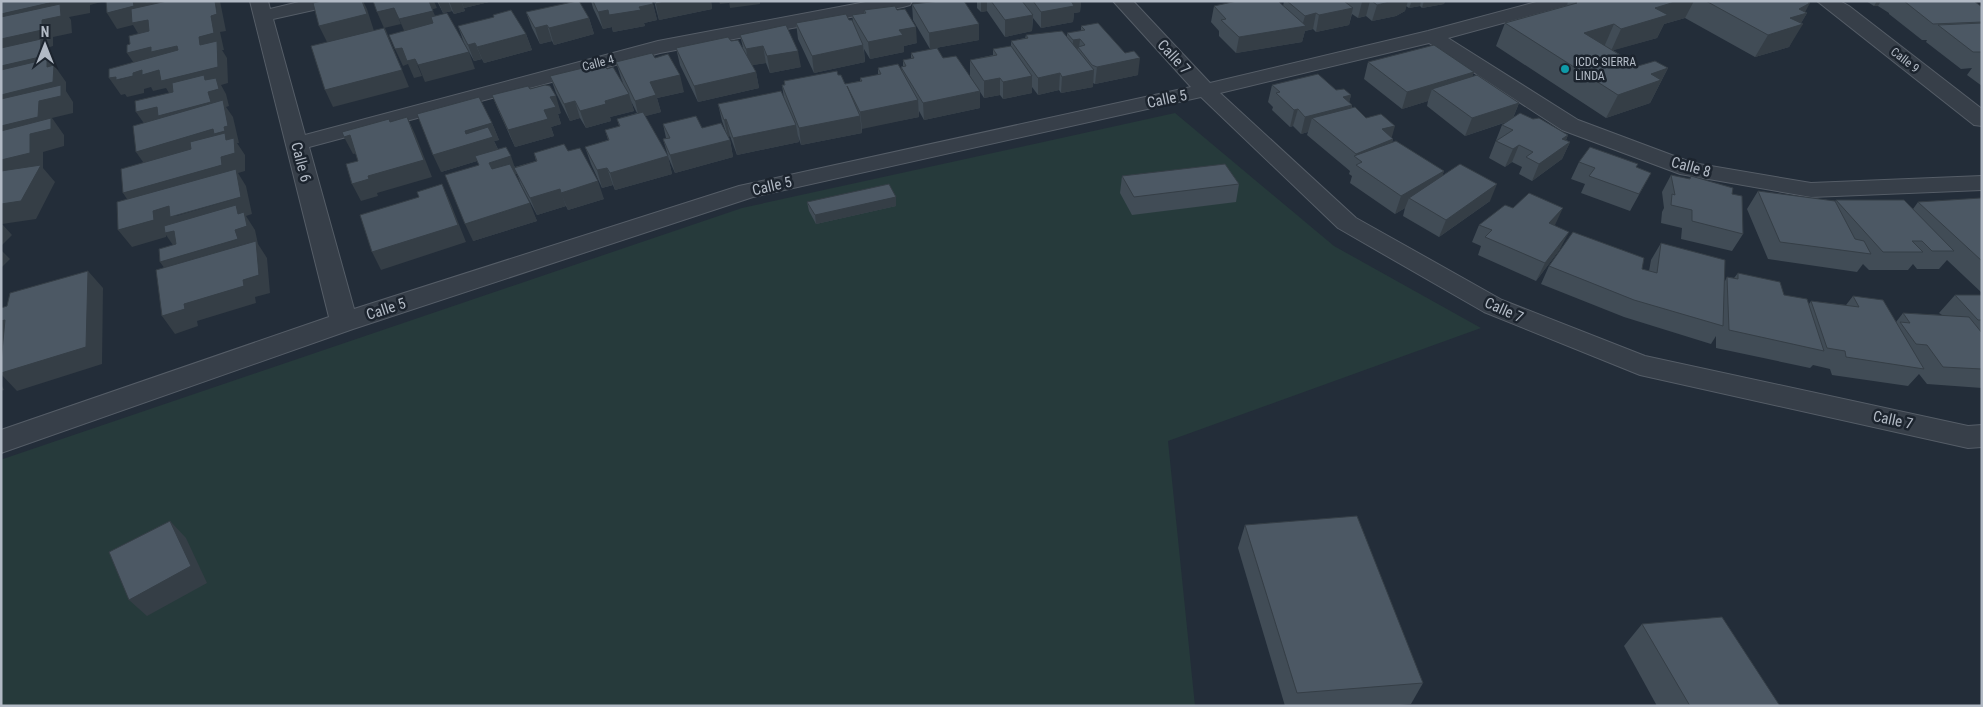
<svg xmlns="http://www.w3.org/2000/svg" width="1983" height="707" viewBox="0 0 1983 707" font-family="'Roboto Condensed',sans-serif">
	<rect width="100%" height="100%" fill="#232d39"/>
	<path fill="#263a3b" d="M 1175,113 L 1334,246 L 1481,328 L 1168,441 L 1195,706 L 1,706 L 1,460 L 3,459 L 742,208 Z"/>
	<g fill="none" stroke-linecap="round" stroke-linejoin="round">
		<g stroke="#555d67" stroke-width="2">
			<g id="minor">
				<path d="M 250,1 L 268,1 L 270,9 L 303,1 L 338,1 L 336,5 L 273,19 L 305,135 L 658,41 L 871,1 L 912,1 L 910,5 L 903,7 L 660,53 L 309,147 L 354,309 L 739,186 L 1191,87 L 1113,1 L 1133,1 L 1210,83 L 1428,31 L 1540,1 L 1571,1 L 1569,5 L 1448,38 L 1578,120 L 1693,163 L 1811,183 L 1982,176 L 1982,190 L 1811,197 L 1680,174 L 1562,130 L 1429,43 L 1220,93 L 1356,218 L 1502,300 L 1645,356 L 1968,426 L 1982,425 L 1982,447 L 1968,448 L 1640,375 L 1484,312 L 1338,228 L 1201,97 L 753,197 L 353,329 L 1,453 L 1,430 L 329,317 Z"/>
				<path d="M 1817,1 L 1840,1 L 1849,6 L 1982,109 L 1982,126 L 1974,125 Z"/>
			</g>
		</g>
		<use href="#minor" fill="#373f49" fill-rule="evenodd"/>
	</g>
	<g fill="#414c56">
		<path d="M 437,1 L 489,1 L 489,2 L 464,8 L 465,11 L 454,14 L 452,11 L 443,13 Z"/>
		<path d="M 591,1 L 652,1 L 653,4 L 657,20 L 644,23 L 645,26 L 613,32 L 612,27 L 603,29 L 593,8 Z"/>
		<path d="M 654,1 L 711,1 L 712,9 L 659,20 Z"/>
		<path d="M 977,1 L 1081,1 L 1080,12 L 1074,13 L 1073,22 L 1041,28 L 1033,18 L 1032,31 L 1005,37 L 987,11 L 981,12 L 977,8 Z"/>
		<path d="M 1284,1 L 1445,1 L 1444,4 L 1422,8 L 1420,6 L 1409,8 L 1406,6 L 1405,11 L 1396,16 L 1372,21 L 1366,16 L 1358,18 L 1352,14 L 1349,25 L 1316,32 L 1313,29 L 1305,31 L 1302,42 L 1236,53 L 1219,36 L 1219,31 L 1211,22 L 1214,6 L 1283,6 Z"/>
		<path d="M 1568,1 L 1807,1 L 1805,12 L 1807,13 L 1801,23 L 1789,47 L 1755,57 L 1685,18 L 1664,24 L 1657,38 L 1613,50 L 1638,66 L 1668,68 L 1650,103 L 1606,118 L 1496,46 L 1505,23 L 1567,6 Z"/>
		<path d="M 1866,1 L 1974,1 L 1982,7 L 1982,86 L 1967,75 L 1972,68 L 1961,69 L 1926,42 L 1927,40 L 1922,40 L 1889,14 L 1889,13 L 1878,6 L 1874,6 Z"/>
		<path d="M 912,4 L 979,24 L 979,40 L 930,49 L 913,20 Z"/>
		<path d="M 864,10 L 917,43 L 904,46 L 904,52 L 870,59 L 864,49 L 865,62 L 814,73 L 798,39 L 796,23 L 849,20 L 853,22 L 852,15 L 864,13 Z"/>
		<path d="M 526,12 L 589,18 L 594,34 L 554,45 L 552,41 L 540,44 L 532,28 Z"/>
		<path d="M 458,26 L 526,34 L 532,50 L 484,63 L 482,59 L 474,61 L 464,43 Z"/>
		<path d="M 1081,26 L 1138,75 L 1095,84 L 1093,83 L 1093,87 L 1061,93 L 1059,90 L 1038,95 L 1032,87 L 1032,93 L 1003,99 L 1000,95 L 984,98 L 970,76 L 970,60 L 993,55 L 993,49 L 1011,46 L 1011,41 L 1025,38 L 1026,35 L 1067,36 L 1067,33 L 1081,31 Z"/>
		<path d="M 740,35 L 801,67 L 770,73 L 766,63 L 752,65 L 756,72 L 759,88 L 698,102 L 680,65 L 676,48 L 731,41 L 743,48 Z"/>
		<path d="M 911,53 L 943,58 L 980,91 L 980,108 L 924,120 L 919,111 L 919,117 L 862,128 L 862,133 L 801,145 L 798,136 L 799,142 L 737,155 L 730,136 L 728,137 L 730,140 L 733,157 L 675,173 L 668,157 L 672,174 L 615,190 L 613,185 L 602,188 L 591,164 L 585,147 L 608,140 L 605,130 L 619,126 L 617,119 L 637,113 L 631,101 L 634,111 L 610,117 L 611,121 L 586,128 L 580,118 L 570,121 L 556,93 L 550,76 L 588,69 L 607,69 L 623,83 L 621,78 L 616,62 L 655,58 L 684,92 L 657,98 L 661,112 L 645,116 L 668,156 L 663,139 L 666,138 L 663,124 L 702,128 L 727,135 L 722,121 L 718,104 L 784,99 L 782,85 L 784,85 L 784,81 L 838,75 L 845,84 L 860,81 L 860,78 L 878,75 L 878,68 L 902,71 L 901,67 L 903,66 L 903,60 L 911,59 Z"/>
		<path d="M 1368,62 L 1474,72 L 1472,77 L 1519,103 L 1513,118 L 1568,135 L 1566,140 L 1570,142 L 1562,159 L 1532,181 L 1519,174 L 1522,167 L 1512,162 L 1505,167 L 1489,158 L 1502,125 L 1507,122 L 1465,136 L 1427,106 L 1428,101 L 1402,109 L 1364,79 Z"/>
		<path d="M 1272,85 L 1336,90 L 1351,95 L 1349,102 L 1352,105 L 1352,108 L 1366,118 L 1392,138 L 1393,139 L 1392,143 L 1444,171 L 1442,176 L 1490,201 L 1439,237 L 1403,216 L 1405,208 L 1395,214 L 1350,183 L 1352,176 L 1349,174 L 1350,171 L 1307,135 L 1308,132 L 1301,134 L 1293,126 L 1290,127 L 1272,110 L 1273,107 L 1268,102 Z"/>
		<path d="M 530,89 L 561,113 L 558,114 L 561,124 L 551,127 L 554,136 L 515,147 L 499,112 L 492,95 Z"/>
		<path d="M 492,123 L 499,140 L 494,141 L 498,149 L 515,167 L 536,161 L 534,153 L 568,151 L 604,199 L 568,210 L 566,206 L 537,215 L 521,185 L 517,174 L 515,174 L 537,221 L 473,241 L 479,165 L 477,161 L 441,172 Z"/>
		<path d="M 1579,162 L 1636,167 L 1651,173 L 1630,211 L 1581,193 L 1585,184 L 1571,179 Z"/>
		<path d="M 1671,175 L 1689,179 L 1691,176 L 1732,194 L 1743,234 L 1732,251 L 1681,239 L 1682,228 L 1661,223 L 1662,212 L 1664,208 L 1662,192 Z"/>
		<path d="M 1122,176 L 1239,184 L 1236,202 L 1132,215 L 1120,193 Z"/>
		<path d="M 1758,191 L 1835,201 L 1836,200 L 1913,209 L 1918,202 L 1982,198 L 1982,293 L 1947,260 L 1939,269 L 1917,269 L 1913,264 L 1908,270 L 1869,270 L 1863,264 L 1857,272 L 1768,259 L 1747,209 Z"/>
		<path d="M 807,202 L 896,206 L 816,224 L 809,211 Z"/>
		<path d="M 1479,225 L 1554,226 L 1560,249 L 1536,281 L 1478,255 L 1481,246 L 1472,242 Z"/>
		<path d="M 1661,243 L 1725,281 L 1727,277 L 1734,278 L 1738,273 L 1784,295 L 1809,304 L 1811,301 L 1846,305 L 1853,296 L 1896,322 L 1903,313 L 1942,315 L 1939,313 L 1955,295 L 1982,295 L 1982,388 L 1927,384 L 1919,374 L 1908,386 L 1832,375 L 1830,369 L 1813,365 L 1810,368 L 1716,348 L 1716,336 L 1711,344 L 1624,317 L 1541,284 L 1549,266 L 1642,269 L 1649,271 L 1651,260 Z"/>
		<path d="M 1245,525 L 1423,683 L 1411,704 L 1389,706 L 1285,706 L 1238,548 Z"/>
		<path d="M 1642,624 L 1780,706 L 1657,706 L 1624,646 Z"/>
	</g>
	<g fill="#353e46" fill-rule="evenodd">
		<path d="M 58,1 L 105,1 L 90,5 L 90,13 L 69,17 L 71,20 L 72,33 L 53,37 L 53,46 L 47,48 L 53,56 L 53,67 L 54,65 L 66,82 L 66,91 L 73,102 L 73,113 L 52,118 L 64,135 L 64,146 L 43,152 L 43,168 L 55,182 L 36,219 L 2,224 L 12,235 L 1,246 L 1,14 Z"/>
		<path d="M 133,1 L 148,1 L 149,3 L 155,1 L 220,1 L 226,31 L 220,32 L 224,50 L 222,50 L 227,58 L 228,83 L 221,85 L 226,94 L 229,106 L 226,107 L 233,117 L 239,143 L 237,143 L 245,155 L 245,171 L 238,173 L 246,186 L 252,214 L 246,216 L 255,230 L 258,244 L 267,258 L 270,293 L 255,297 L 256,303 L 197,321 L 198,326 L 175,334 L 162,316 L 185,309 L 184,304 L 244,286 L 243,280 L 259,275 L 256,245 L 247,247 L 249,256 L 173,280 L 160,262 L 238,239 L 235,230 L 247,226 L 241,218 L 182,235 L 176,225 L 166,228 L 166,233 L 174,231 L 186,248 L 177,251 L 166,235 L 166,237 L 132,247 L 118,230 L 154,220 L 153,211 L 169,206 L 176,216 L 241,197 L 236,173 L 232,174 L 232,182 L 135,211 L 123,193 L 222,165 L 221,157 L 234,153 L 232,149 L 224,151 L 222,147 L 148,169 L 136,152 L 213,129 L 215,134 L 225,131 L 224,127 L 228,126 L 224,107 L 218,109 L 221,119 L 169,133 L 164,125 L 148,129 L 136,112 L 157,107 L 162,115 L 211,102 L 208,92 L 211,91 L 209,88 L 172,98 L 166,88 L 153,91 L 151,87 L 144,89 L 144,93 L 127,97 L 125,94 L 121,95 L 109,78 L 116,77 L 118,80 L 133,76 L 133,73 L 142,70 L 145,74 L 159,70 L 165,80 L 218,67 L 218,51 L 209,54 L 210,62 L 200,45 L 199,37 L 214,33 L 211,16 L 217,14 L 216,5 L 156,19 L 152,13 L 142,15 L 143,21 L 148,20 L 158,36 L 142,40 L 133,25 L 117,29 L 107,13 L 134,6 ZM 218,86 L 219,89 L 213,91 L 211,88 Z"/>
		<path d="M 362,1 L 363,1 L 367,9 L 374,31 L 327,42 L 319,26 Z"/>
		<path d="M 426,1 L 434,1 L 437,8 L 430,10 Z"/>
		<path d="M 438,1 L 448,1 L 452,11 L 443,13 Z"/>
		<path d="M 449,1 L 461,1 L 465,11 L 454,14 Z"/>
		<path d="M 461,1 L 489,1 L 489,2 L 464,8 Z"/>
		<path d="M 668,1 L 711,1 L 712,9 L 659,20 L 656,4 Z"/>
		<path d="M 719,1 L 729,1 L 729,3 L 720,4 Z"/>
		<path d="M 729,1 L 760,1 L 760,4 L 730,8 Z"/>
		<path d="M 981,1 L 987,1 L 987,11 L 981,12 Z"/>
		<path d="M 1068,1 L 1081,1 L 1080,12 L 1074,13 L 1073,22 L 1041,28 L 1041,12 Z"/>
		<path d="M 1365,1 L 1370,1 L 1366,16 L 1358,18 L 1362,2 Z"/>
		<path d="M 1394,1 L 1408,1 L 1405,11 L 1396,16 L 1372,21 L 1377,5 Z"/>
		<path d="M 1412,1 L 1421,1 L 1420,6 L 1409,8 Z"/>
		<path d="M 1424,1 L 1445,1 L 1444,4 L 1422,8 Z"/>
		<path d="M 1678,1 L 1694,1 L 1685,18 L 1664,24 L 1657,38 L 1611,51 L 1621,29 L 1655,8 Z"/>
		<path d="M 1877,1 L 1881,1 L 1878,6 L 1874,6 Z"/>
		<path d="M 1810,3 L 1804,14 L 1807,13 L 1800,25 L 1803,24 L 1789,47 L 1755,57 L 1768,35 L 1790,18 L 1799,9 Z"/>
		<path d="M 653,4 L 657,20 L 644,23 L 645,26 L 613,32 L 612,27 L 603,29 L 598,12 L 608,10 L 639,7 Z"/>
		<path d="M 394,8 L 401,24 L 384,28 L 377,12 Z"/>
		<path d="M 1353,8 L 1349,25 L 1316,32 L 1319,15 Z"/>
		<path d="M 433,11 L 440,27 L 406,35 L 399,19 Z"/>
		<path d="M 1316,13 L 1313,29 L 1305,31 L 1302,42 L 1236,53 L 1239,37 L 1302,26 L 1305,16 Z"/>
		<path d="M 1033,15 L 1032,31 L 1005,37 L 1005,20 Z"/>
		<path d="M 589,18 L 594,34 L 554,45 L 549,28 Z"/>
		<path d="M 979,24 L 979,40 L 930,49 L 929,33 Z"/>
		<path d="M 1614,24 L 1604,47 L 1584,33 Z"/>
		<path d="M 547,25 L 552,41 L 540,44 L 535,28 Z"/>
		<path d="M 916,27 L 917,43 L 904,46 L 904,52 L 870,59 L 868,42 L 899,30 Z"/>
		<path d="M 385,28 L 409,87 L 333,107 L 325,90 Z"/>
		<path d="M 526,34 L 532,50 L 484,63 L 477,47 Z"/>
		<path d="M 1080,39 L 1079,49 L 1078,47 L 1077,56 L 1072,57 L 1073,40 Z"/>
		<path d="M 475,43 L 482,59 L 474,61 L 468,45 Z"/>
		<path d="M 863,45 L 865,62 L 814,73 L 812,56 Z"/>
		<path d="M 177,46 L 187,62 L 138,69 L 127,53 L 151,47 Z"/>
		<path d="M 763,46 L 766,63 L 749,66 L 746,49 Z"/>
		<path d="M 402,48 L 415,59 L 422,76 L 414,78 L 408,64 L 403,66 L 395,49 Z"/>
		<path d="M 798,51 L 801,67 L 770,73 L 767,56 Z"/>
		<path d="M 469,52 L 475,69 L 425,82 L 418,65 Z"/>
		<path d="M 1140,58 L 1138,75 L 1095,84 L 1097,67 Z"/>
		<path d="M 1668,68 L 1650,103 L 1606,118 L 1618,95 L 1651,74 Z"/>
		<path d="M 1094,70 L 1093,87 L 1061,93 L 1062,77 Z"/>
		<path d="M 756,72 L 759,88 L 698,102 L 694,86 Z"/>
		<path d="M 1474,72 L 1467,89 L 1432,89 L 1428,101 L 1402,109 L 1407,92 Z"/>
		<path d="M 1060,73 L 1059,90 L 1038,95 L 1038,78 Z"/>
		<path d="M 680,75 L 684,92 L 657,98 L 661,112 L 639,118 L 635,101 L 650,82 Z"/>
		<path d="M 1032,76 L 1032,93 L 1003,99 L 1003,82 Z"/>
		<path d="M 1000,78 L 1000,95 L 984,98 L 984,81 Z"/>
		<path d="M 980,91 L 980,108 L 924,120 L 923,103 Z"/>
		<path d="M 629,94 L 634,111 L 610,117 L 611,121 L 586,128 L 580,111 L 605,101 Z"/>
		<path d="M 1351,95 L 1348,107 L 1352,105 L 1348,122 L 1312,118 L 1308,132 L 1301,134 L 1305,117 L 1343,97 Z"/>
		<path d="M 556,96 L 561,113 L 558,114 L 561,124 L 551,127 L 554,136 L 515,147 L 508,130 L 544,110 L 550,97 Z"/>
		<path d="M 918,100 L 919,117 L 862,129 L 860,112 Z"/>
		<path d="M 575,101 L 580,118 L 570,121 L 564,104 Z"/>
		<path d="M 1519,103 L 1512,120 L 1465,136 L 1472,118 Z"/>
		<path d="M 1298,109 L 1293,126 L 1290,127 L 1294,110 Z"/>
		<path d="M 860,116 L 862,133 L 801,145 L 799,128 Z"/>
		<path d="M 407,117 L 415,134 L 432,177 L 377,193 L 378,196 L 361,201 L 352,184 L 368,176 Z"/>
		<path d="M 726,119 L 730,136 L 728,137 L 724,120 Z"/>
		<path d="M 492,123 L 499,140 L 494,141 L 500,154 L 441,172 L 433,155 L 465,131 Z"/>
		<path d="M 796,125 L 799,142 L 737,155 L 733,138 Z"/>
		<path d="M 1395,126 L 1391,140 L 1393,139 L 1388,156 L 1362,162 L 1355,157 L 1356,154 L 1382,129 Z"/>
		<path d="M 350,135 L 359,153 L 353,154 L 344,137 Z"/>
		<path d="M 1568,135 L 1563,147 L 1570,142 L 1562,159 L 1532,181 L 1539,164 L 1562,139 Z"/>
		<path d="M 730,140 L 733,157 L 675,173 L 670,155 Z"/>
		<path d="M 1519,145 L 1512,162 L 1505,167 L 1513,149 Z"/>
		<path d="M 511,156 L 517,174 L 514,168 L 517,174 L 496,180 L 489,163 Z"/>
		<path d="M 668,156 L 672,174 L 615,190 L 610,173 Z"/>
		<path d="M 607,168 L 613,185 L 602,188 L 597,170 Z"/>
		<path d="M 1444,171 L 1437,189 L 1409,198 L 1405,208 L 1395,214 L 1401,196 Z"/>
		<path d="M 598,181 L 604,199 L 568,210 L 561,193 Z"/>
		<path d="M 442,184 L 450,202 L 466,242 L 381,270 L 372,252 Z"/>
		<path d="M 1497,184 L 1490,201 L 1439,237 L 1446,220 Z"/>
		<path d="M 560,189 L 566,206 L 537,215 L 530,198 Z"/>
		<path d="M 896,197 L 896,206 L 816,224 L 815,215 Z"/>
		<path d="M 530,203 L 537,221 L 473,241 L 465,224 Z"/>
		<path d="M 1563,208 L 1555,225 L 1540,241 L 1549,223 Z"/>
		<path d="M 1569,232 L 1560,249 L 1536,281 L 1545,263 Z"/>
		<path d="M 1,250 L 10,259 L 1,268 Z"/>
		<path d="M 88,271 L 103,288 L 102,364 L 17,391 L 1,374 L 1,373 Z"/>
		<path d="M 5,320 L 21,337 L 2,343 L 1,342 L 1,321 Z"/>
		<path d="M 1,384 L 4,390 L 1,391 Z"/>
		<path d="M 170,521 L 186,538 L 207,583 L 147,616 L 129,600 Z"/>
	</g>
	<g fill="#4c5864" stroke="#353e46">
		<path d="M 1,1 L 58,1 L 1,14 Z"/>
		<path d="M 106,1 L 133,1 L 134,6 L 107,13 Z"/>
		<path d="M 146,1 L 155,1 L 146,3 Z"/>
		<path d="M 167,1 L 215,1 L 217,14 L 211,16 L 214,33 L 199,37 L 200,45 L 217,41 L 218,67 L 161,81 L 159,70 L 142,75 L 142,70 L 133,73 L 133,76 L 116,80 L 116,77 L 109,78 L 109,69 L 178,50 L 177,46 L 151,52 L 151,47 L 127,53 L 127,45 L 130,44 L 129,36 L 149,31 L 148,20 L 132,23 L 131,9 Z"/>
		<path d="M 322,1 L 362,1 L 367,14 L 319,26 L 313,3 Z"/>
		<path d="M 373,1 L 429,1 L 433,11 L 399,19 L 394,8 L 377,12 Z"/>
		<path d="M 577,1 L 579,1 L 589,18 L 549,28 L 547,25 L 535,28 L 526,12 Z"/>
		<path d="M 593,1 L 652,1 L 653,4 L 639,7 L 641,10 L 609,15 L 608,10 L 598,12 Z"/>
		<path d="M 655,1 L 668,1 L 656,4 Z"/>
		<path d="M 940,1 L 964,1 L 979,24 L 929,33 L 912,4 Z"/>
		<path d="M 991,1 L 1022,1 L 1033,15 L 1005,20 Z"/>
		<path d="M 1033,1 L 1071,1 L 1074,6 L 1041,12 Z"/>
		<path d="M 1237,1 L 1278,1 L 1306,26 L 1239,37 L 1221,20 L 1226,19 L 1214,6 Z"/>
		<path d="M 1287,1 L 1344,1 L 1353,8 L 1319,15 L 1316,13 L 1305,16 Z"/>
		<path d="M 1372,1 L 1394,1 L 1377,5 Z"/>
		<path d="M 1574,1 L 1678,1 L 1655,8 L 1668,15 L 1621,29 L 1614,24 L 1584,33 L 1638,66 L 1655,61 L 1668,68 L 1651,74 L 1661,80 L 1618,95 L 1505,23 L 1577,3 Z"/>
		<path d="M 1706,1 L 1807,1 L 1810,3 L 1799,9 L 1807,13 L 1790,18 L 1803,24 L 1768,35 Z"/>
		<path d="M 1904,1 L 1974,1 L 1982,7 L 1982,22 L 1933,24 Z"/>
		<path d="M 60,4 L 61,16 L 42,20 L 42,30 L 1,39 L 1,17 Z"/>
		<path d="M 895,6 L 897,10 L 905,9 L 916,27 L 899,30 L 903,35 L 868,42 L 852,15 L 866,13 L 864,10 Z"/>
		<path d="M 511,10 L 526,34 L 477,47 L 475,43 L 468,45 L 458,26 L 494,17 L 493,15 Z"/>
		<path d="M 447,13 L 469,52 L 418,65 L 415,59 L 407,61 L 402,48 L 395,49 L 389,35 L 433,23 L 431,17 Z"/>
		<path d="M 846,14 L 849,20 L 852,20 L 863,45 L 812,56 L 796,23 Z"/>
		<path d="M 1098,23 L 1125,53 L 1134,51 L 1140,58 L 1097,67 L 1092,65 L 1078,47 L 1085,45 L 1080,39 L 1073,40 L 1067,33 L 1085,30 L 1081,26 Z"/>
		<path d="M 1982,23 L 1982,52 L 1973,52 L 1938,25 Z"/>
		<path d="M 786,25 L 798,51 L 767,56 L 763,46 L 746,49 L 740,35 Z"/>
		<path d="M 384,28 L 402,70 L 325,90 L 311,46 Z"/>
		<path d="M 1062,31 L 1094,70 L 1062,77 L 1060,73 L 1038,78 L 1011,41 L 1028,38 L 1026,35 Z"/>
		<path d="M 728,37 L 731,41 L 738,40 L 756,72 L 694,86 L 676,48 Z"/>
		<path d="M 41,39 L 40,57 L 1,66 L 1,48 Z"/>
		<path d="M 1434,45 L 1474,72 L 1407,92 L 1368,62 Z"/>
		<path d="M 1011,46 L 1032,76 L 1003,82 L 1000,78 L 984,81 L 970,60 L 997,55 L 993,49 Z"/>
		<path d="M 937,48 L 943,58 L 956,56 L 980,91 L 923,103 L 901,67 L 906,66 L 903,60 L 914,58 L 911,53 Z"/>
		<path d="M 652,53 L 655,58 L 668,54 L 680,75 L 650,82 L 656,95 L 635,101 L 616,62 Z"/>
		<path d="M 47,59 L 47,67 L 54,65 L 53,82 L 1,95 L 1,70 Z"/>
		<path d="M 604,64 L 607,69 L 613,67 L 629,94 L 605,101 L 606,104 L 580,111 L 575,101 L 564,104 L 550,76 L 587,67 L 588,69 Z"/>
		<path d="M 898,64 L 918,100 L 860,112 L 847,86 L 860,116 L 799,128 L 782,85 L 785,85 L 784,81 L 837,71 L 838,75 L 841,75 L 845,84 L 862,81 L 860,78 L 881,74 L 878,68 Z"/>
		<path d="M 1318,74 L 1336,90 L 1344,89 L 1351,95 L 1343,97 L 1352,105 L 1305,117 L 1298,109 L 1294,110 L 1276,93 L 1280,92 L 1272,85 Z"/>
		<path d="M 204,75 L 205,80 L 216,78 L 219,89 L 208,92 L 211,102 L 158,116 L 157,107 L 136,112 L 135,101 L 173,92 L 172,83 Z"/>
		<path d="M 1477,75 L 1519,103 L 1472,118 L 1432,89 Z"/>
		<path d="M 61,85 L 61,96 L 39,101 L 38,117 L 1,126 L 1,99 Z"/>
		<path d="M 545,85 L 550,86 L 556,96 L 550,97 L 556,107 L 544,110 L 548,119 L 508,130 L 492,95 L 528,86 L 530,89 Z"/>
		<path d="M 781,91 L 796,125 L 733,138 L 726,119 L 724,120 L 718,104 Z"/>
		<path d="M 479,97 L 492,123 L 465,131 L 466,134 L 488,127 L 493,137 L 433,155 L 417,114 Z"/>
		<path d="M 223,100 L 228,126 L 224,127 L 225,131 L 214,134 L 213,129 L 136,152 L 133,126 Z"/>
		<path d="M 1355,107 L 1366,118 L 1381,114 L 1395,126 L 1382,129 L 1393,139 L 1356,154 L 1312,118 Z"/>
		<path d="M 643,112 L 668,156 L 610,173 L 607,168 L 597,170 L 585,147 L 609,140 L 605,130 L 620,126 L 617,119 Z"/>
		<path d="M 1520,113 L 1533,119 L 1539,118 L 1568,135 L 1562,139 L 1570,142 L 1539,164 L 1526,157 L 1533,152 L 1519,145 L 1513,149 L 1496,141 L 1513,130 L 1502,125 Z"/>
		<path d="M 696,116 L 702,128 L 721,123 L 730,140 L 670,155 L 663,139 L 670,138 L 663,124 Z"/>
		<path d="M 407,117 L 424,160 L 368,176 L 369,179 L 352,184 L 346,164 L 358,161 L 350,135 L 344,137 L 342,132 L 389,119 L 390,122 Z"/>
		<path d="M 51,118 L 51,129 L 30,134 L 30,153 L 1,160 L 1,131 Z"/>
		<path d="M 225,133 L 226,140 L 234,138 L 235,153 L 221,157 L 222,165 L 123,193 L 121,169 L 191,149 L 190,142 Z"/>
		<path d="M 1396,141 L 1444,171 L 1401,196 L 1356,165 L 1362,162 L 1354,156 Z"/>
		<path d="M 564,144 L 568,151 L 580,148 L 598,181 L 561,193 L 560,189 L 530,198 L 514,168 L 537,161 L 534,153 Z"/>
		<path d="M 506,147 L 511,156 L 489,163 L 492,169 L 510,164 L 530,203 L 465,224 L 445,175 L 479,165 L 475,156 Z"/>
		<path d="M 1590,147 L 1638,164 L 1636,167 L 1651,173 L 1639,194 L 1589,176 L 1595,168 L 1579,162 Z"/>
		<path d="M 1225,164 L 1239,184 L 1134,197 L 1122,176 Z"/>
		<path d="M 1460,164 L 1497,184 L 1446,220 L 1409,198 Z"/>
		<path d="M 41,165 L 21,201 L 1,204 L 1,171 Z"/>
		<path d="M 236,169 L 241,197 L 170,217 L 169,206 L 153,211 L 154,220 L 118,230 L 117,202 Z"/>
		<path d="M 1671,175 L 1690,179 L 1691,176 L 1733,188 L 1732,194 L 1742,196 L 1743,234 L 1692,221 L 1692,210 L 1671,205 L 1672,194 L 1675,195 Z"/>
		<path d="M 442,184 L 458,225 L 372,252 L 360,215 L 419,197 L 417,192 Z"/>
		<path d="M 889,184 L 896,197 L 815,215 L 807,202 Z"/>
		<path d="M 1758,191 L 1835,201 L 1855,239 L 1864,241 L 1871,254 L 1780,242 Z"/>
		<path d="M 1529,193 L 1563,208 L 1549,223 L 1569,232 L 1545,263 L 1485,237 L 1492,230 L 1479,225 L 1505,205 L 1513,208 Z"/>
		<path d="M 1981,198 L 1982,261 L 1918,202 Z"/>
		<path d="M 1836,200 L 1904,200 L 1954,251 L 1932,251 L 1922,241 L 1912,241 L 1923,252 L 1883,252 Z"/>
		<path d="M 236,205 L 238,214 L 244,212 L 247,226 L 235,230 L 238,239 L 160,262 L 159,249 L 176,244 L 174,231 L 165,233 L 164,226 Z"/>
		<path d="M 1573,232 L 1644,258 L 1642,269 L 1657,273 L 1661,243 L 1725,260 L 1723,326 L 1634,300 L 1549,266 Z"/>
		<path d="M 256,241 L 259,275 L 243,280 L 244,286 L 184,304 L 185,309 L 162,316 L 156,270 Z"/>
		<path d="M 88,271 L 86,347 L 1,373 L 1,362 L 5,320 L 1,321 L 1,308 L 7,306 L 10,293 Z"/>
		<path d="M 1738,273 L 1780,282 L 1784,295 L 1807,299 L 1824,351 L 1729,330 L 1727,277 L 1738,279 Z"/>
		<path d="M 1955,295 L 1982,295 L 1982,320 L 1978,320 Z"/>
		<path d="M 1853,296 L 1883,300 L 1924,369 L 1846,357 L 1845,351 L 1827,348 L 1811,301 L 1859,307 Z"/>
		<path d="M 1903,313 L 1969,317 L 1982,333 L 1982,369 L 1943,367 L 1927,345 L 1916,344 L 1900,322 L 1910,323 Z"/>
		<path d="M 1357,516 L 1423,683 L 1297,693 L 1245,525 Z"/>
		<path d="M 170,521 L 191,566 L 129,600 L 109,552 Z"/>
		<path d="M 1722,617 L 1780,706 L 1690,706 L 1642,624 Z"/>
	</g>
	<circle fill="#0f9aa8" stroke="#1c242e" stroke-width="2" cx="1565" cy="69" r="5"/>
	<g text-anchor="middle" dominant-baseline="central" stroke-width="5" stroke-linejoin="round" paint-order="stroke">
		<g font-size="12" fill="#b2bac5" stroke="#1c242e">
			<text transform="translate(1905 60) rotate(38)">Calle 9</text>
			<text transform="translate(598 63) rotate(-15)">Calle 4</text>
		</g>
		<g font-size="12" fill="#b2bac5" stroke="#1c242e" text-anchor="start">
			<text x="1575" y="62">ICDC SIERRA<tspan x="1575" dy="14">LINDA</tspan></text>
		</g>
		<g font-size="15" fill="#b2bac5" stroke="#1c242e">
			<text transform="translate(1174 57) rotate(47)">Calle 7</text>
			<text transform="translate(1167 99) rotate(-12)">Calle 5</text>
			<text transform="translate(301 162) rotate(75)">Calle 6</text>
			<text transform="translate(1691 167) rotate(15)">Calle 8</text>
			<text transform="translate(772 186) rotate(-13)">Calle 5</text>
			<text transform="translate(386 309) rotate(-18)">Calle 5</text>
			<text transform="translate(1504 310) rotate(24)">Calle 7</text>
			<text transform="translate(1893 420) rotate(12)">Calle 7</text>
		</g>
	</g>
	<rect width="1983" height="707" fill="none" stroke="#b2bac5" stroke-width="5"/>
	<g transform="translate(45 45)" stroke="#1c242e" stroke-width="4" paint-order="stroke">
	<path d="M0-4L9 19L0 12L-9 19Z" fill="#b2bac5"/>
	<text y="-8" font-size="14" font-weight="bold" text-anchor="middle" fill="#b2bac5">N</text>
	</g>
</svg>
